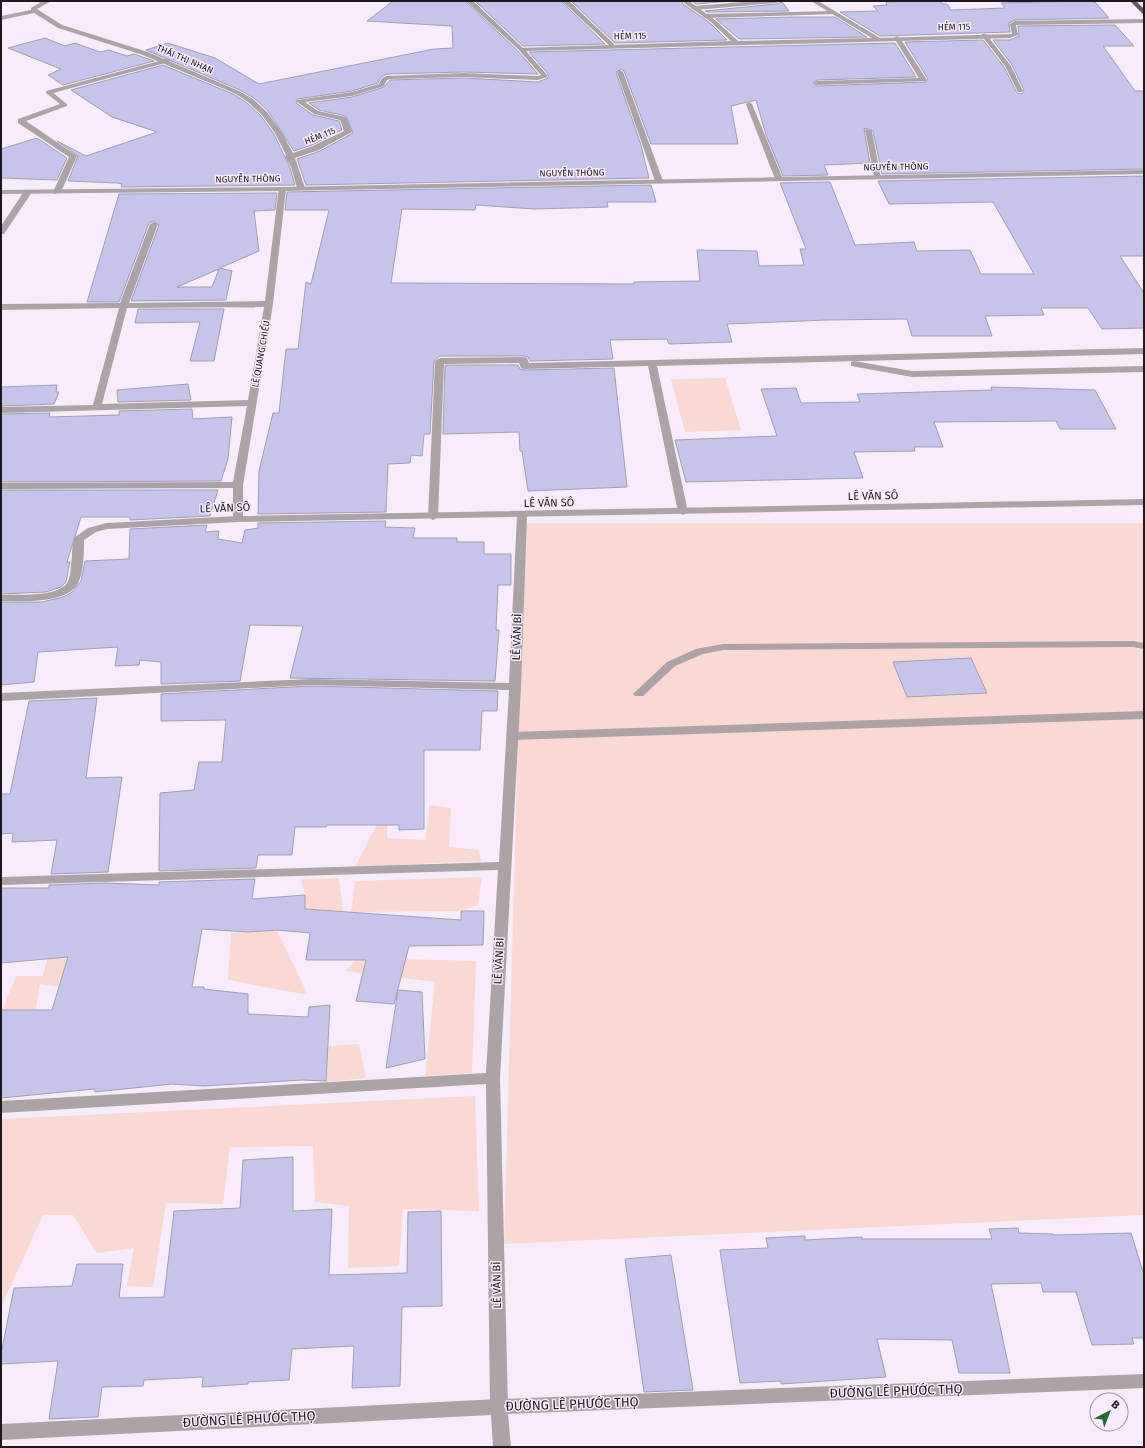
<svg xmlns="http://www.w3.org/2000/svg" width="1145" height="1448" viewBox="0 0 1145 1448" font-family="'Fira Sans',sans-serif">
	<rect width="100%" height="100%" fill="#f8ecfa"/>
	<g fill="#f8d9d4">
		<path d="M 725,378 L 741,430 L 685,432 L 671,379 Z"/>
		<path d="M 524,523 L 1144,523 L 1144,1215 L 504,1244 Z"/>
		<path d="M 388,803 L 387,838 L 426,840 L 429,805 L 451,808 L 449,847 L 479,850 L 481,861 L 355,867 Z"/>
		<path d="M 482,877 L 478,905 L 461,911 L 351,912 L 355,881 Z"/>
		<path d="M 339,878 L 343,911 L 305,910 L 305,894 L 301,879 Z"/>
		<path d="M 277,930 L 308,995 L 228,980 L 231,933 Z"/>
		<path d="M 48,958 L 92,958 L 100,992 L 40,984 L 36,1010 L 2,1010 L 16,976 L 42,976 L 42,978 Z"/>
		<path d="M 358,958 L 476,961 L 472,1073 L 425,1076 L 435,982 L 345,971 Z"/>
		<path d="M 359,1044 L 366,1078 L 326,1082 L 328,1046 Z"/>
		<path d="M 475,1096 L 479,1211 L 403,1209 L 399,1266 L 348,1268 L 349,1206 L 315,1202 L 313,1146 L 230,1147 L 223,1204 L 166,1203 L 153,1287 L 127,1286 L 134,1248 L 97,1253 L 73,1215 L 43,1215 L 1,1307 L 1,1119 Z"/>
	</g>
	<g fill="#c6c4eb" stroke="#a09faf" fill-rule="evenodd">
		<path d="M 393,1 L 465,1 L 518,51 L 538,74 L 463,72 L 387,74 L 381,77 L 378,83 L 352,91 L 297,99 L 296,103 L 313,115 L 339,121 L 342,130 L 312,145 L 294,151 L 268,111 L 254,98 L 240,90 L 146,50 L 168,43 L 215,58 L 259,84 L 434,49 L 453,48 L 452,26 L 367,21 Z"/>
		<path d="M 475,1 L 561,1 L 605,44 L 523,46 Z"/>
		<path d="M 571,1 L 682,1 L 683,4 L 710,23 L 727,40 L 615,43 Z"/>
		<path d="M 692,1 L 731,1 L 696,4 Z"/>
		<path d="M 914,1 L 939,1 L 943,4 L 947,4 L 951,10 L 1005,8 L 1001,3 L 1087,1 L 1095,2 L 1109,18 L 1015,20 L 1009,23 L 1010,32 L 880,36 L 840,12 L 878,11 L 873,6 L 887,5 L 886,2 Z"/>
		<path d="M 782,2 L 789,11 L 707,12 L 705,11 L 776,4 Z"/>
		<path d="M 794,17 L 835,17 L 867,37 L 739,39 L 716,19 Z"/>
		<path d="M 1115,25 L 1134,46 L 1103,46 L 1135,91 L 1144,91 L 1144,169 L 882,174 L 873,131 L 865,128 L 864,129 L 870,163 L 824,165 L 828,175 L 783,176 L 766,135 L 756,100 L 731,106 L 738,144 L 651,144 L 624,71 L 621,69 L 616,72 L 641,145 L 649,178 L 306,185 L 297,159 L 320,151 L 353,133 L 346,116 L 319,110 L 309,103 L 352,97 L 384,87 L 390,80 L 463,78 L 538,82 L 548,78 L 548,74 L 529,52 L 895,43 L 916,77 L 817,80 L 813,83 L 817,86 L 926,82 L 928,79 L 905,42 L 983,40 L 1004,67 L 1017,93 L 1022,94 L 1024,90 L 1012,65 L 993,40 L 1010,40 L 1019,36 L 1018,26 Z"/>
		<path d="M 45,38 L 65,46 L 75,43 L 100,52 L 109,50 L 127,56 L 134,54 L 154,61 L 63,85 L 48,75 L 61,69 L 8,48 Z"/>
		<path d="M 163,65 L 233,94 L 247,103 L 261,116 L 274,134 L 290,168 L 295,185 L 121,187 L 122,184 L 117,183 L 68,181 L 78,156 L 57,141 L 86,156 L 157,132 L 112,117 L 71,90 Z"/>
		<path d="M 37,138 L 67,158 L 57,180 L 1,178 L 1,149 Z"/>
		<path d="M 1144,176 L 1144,256 L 1120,256 L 1144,293 L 1144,328 L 1102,329 L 1088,308 L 1041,308 L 1044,315 L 985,316 L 992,336 L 912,336 L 907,319 L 827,320 L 727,324 L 732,342 L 669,344 L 667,339 L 610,340 L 613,359 L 530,361 L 528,357 L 524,356 L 440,356 L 434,361 L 430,434 L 424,434 L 422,456 L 411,455 L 410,463 L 388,464 L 386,512 L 258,514 L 259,471 L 273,413 L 279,413 L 286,349 L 298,349 L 306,282 L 311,284 L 329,210 L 285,210 L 287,192 L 651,185 L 656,202 L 607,202 L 608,207 L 534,209 L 476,205 L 475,210 L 402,209 L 391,283 L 634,284 L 634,282 L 700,281 L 697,250 L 757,251 L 759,266 L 804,265 L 800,249 L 806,249 L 780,183 L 830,182 L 855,245 L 914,242 L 917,251 L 970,250 L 981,274 L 1034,274 L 993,202 L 889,204 L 878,181 Z"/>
		<path d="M 277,193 L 275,210 L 254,211 L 259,251 L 220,268 L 232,271 L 226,300 L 131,301 L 159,225 L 153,221 L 149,223 L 119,302 L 87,302 L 119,194 ZM 219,269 L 212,287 L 177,287 Z"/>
		<path d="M 138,309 L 224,309 L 214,361 L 190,361 L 200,322 L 135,323 Z"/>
		<path d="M 445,365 L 518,365 L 520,369 L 524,370 L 614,368 L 627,487 L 528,491 L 522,451 L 520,451 L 519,432 L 443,434 Z"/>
		<path d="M 188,384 L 191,400 L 118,402 L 117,390 Z"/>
		<path d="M 57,385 L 56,392 L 59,392 L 54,404 L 1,406 L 1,387 Z"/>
		<path d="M 991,387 L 1095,390 L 1116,429 L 1060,429 L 1056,421 L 934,422 L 943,447 L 914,447 L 915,451 L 854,452 L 863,478 L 686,482 L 675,440 L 777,436 L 761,389 L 796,388 L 801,403 L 860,402 L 857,394 L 992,390 Z"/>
		<path d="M 192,409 L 193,419 L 232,417 L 228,459 L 221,481 L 1,482 L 1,414 L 50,413 L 49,417 L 119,415 L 119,411 Z"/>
		<path d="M 1,490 L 218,490 L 210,516 L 130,520 L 130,517 L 81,517 L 67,562 L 70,562 L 66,582 L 61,587 L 46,592 L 1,594 Z"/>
		<path d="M 386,521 L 385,527 L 415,528 L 413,538 L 457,538 L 457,542 L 484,542 L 484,554 L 511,554 L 511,585 L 498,585 L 496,630 L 499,630 L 495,681 L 290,678 L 303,626 L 250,625 L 240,681 L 161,684 L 161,662 L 140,660 L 139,665 L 115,666 L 118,647 L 38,652 L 34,682 L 1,685 L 1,602 L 42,602 L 63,597 L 72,592 L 81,581 L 85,561 L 129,559 L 130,529 L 207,525 L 205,532 L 219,531 L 218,539 L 242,543 L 245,530 L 258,528 L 258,523 Z"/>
		<path d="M 971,658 L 987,693 L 907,697 L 893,662 Z"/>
		<path d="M 311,686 L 498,691 L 497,711 L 482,711 L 480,750 L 424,750 L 424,829 L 399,830 L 399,825 L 327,825 L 326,827 L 295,827 L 292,855 L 258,855 L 256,868 L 159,871 L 160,793 L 194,790 L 199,762 L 222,762 L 226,720 L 161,721 L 161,694 Z"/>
		<path d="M 97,698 L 86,778 L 122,777 L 108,872 L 51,874 L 57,840 L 12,842 L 13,833 L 1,834 L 1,794 L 10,794 L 29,701 Z"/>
		<path d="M 255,879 L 252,899 L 305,895 L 305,909 L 461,920 L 461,911 L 484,911 L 483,945 L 409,946 L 394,1004 L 356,1001 L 366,960 L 306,960 L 310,933 L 277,930 L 248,932 L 202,929 L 192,987 L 204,987 L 204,989 L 248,994 L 248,1014 L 308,1017 L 309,1007 L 330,1005 L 326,1081 L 302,1080 L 204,1086 L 172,1084 L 95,1092 L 94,1089 L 1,1098 L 1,1010 L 52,1010 L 68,957 L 1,963 L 1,888 L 49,888 L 49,885 L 106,883 L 159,885 L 159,882 Z"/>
		<path d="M 398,990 L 422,992 L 425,1059 L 386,1068 Z"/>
		<path d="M 293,1157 L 293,1211 L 332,1209 L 329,1275 L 407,1273 L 408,1212 L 441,1211 L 442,1306 L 402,1307 L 400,1386 L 352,1388 L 354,1346 L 292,1349 L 289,1380 L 248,1382 L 248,1384 L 202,1387 L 203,1377 L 144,1380 L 143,1386 L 102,1387 L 98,1417 L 49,1419 L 58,1361 L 1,1364 L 1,1354 L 14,1288 L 72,1286 L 77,1264 L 123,1264 L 119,1298 L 164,1297 L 174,1211 L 240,1208 L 243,1160 Z"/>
		<path d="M 1018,1228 L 1019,1233 L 1053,1234 L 1054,1235 L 1131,1233 L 1144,1275 L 1144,1338 L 1132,1338 L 1134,1344 L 1092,1345 L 1076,1292 L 1043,1292 L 1041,1283 L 991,1284 L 1010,1373 L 959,1373 L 952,1340 L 877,1339 L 886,1377 L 781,1384 L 781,1381 L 740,1383 L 720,1250 L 768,1248 L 766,1238 L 805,1236 L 805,1240 L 862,1237 L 862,1239 L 992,1239 L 989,1229 Z"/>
		<path d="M 671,1255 L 693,1390 L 644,1392 L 625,1259 Z"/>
	</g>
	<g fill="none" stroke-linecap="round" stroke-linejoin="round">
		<g fill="#aba3a5" fill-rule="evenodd">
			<path d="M 34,1 L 48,1 L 49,2 L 46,4 Z"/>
			<path d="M 466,1 L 473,1 L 523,48 L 523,50 L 519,50 Z"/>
			<path d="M 562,1 L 569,1 L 614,44 L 614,46 L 610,46 Z"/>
			<path d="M 755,1 L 779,1 L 776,3 L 695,10 L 692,8 L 695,6 Z"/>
			<path d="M 834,11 L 837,13 L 836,14 L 705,18 L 702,16 L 705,14 Z"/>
			<path d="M 982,34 L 986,34 L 1011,66 L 1023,91 L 1022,92 L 1018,92 L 1005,66 L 982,36 Z"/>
			<path d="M 897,36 L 900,38 L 927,80 L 926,81 L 817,85 L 814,83 L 817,81 L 919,78 L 894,38 Z"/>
			<path d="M 167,59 L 170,61 L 169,62 L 53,93 L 67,104 L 67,106 L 26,121 L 77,156 L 61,192 L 54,194 L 53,192 L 69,157 L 18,123 L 18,119 L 60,104 L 46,93 L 46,91 Z"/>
			<path d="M 620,70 L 623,72 L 663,181 L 662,183 L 655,181 L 617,72 Z"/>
			<path d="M 749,102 L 752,104 L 783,179 L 782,181 L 775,179 L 746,104 Z"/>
			<path d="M 1133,641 L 1144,643 L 1144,649 L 1133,647 L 723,650 L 703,654 L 675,666 L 643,696 L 635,696 L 633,694 L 667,662 L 696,649 L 723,644 Z"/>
			<path d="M 1144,711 L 1144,719 L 512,740 L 506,736 L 512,732 Z"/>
		</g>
		<g fill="#aba3a5" fill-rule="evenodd">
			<path d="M 43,1 L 51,1 L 37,9 L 62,25 L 148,52 L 239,91 L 253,99 L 267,112 L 282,133 L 293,153 L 313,146 L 344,131 L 340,120 L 314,114 L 297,102 L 297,100 L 352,92 L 379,84 L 382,78 L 387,76 L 463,73 L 538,76 L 541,75 L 519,50 L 519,48 L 731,41 L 711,22 L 684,3 L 684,1 L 689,1 L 715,20 L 738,41 L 872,38 L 811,1 L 818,1 L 880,38 L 1010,34 L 1012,34 L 1010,24 L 1015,21 L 1144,19 L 1144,23 L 1016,25 L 1018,35 L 1010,38 L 526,51 L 547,75 L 547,77 L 538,80 L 463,77 L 390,79 L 387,80 L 384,86 L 352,96 L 305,102 L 318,111 L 346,117 L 352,132 L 319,150 L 295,158 L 305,188 L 301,190 L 297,188 L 291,167 L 285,157 L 286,155 L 275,133 L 262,115 L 248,102 L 234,93 L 143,55 L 58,28 L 34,13 L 1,20 L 1,16 L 31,10 L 31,8 Z"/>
			<path d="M 865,129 L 872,131 L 881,179 L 874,177 Z"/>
			<path d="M 279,187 L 286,189 L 273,304 L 243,485 L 243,519 L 242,521 L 238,522 L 233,519 L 233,488 L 1,489 L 1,483 L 233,482 L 247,406 L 1,413 L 1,407 L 93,405 L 119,308 L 1,310 L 1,304 L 120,303 L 150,224 L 154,222 L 158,224 L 129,303 L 265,301 ZM 264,307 L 248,400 L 102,404 L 127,308 Z"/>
			<path d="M 25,190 L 32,192 L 4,234 L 1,234 L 1,226 Z"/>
			<path d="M 1144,348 L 1144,354 L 657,366 L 688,512 L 683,515 L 678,512 L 648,366 L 524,369 L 521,368 L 519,363 L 444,364 L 438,517 L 433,520 L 428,517 L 435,361 L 440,358 L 524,357 L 527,358 L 529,363 Z"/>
			<path d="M 854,361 L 912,371 L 1144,366 L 1144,372 L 912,377 L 851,366 L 851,362 Z"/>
			<path d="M 522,512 L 527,515 L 521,687 L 500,1078 L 508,1407 L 505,1412 L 499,1415 L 493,1412 L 490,1407 L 486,1084 L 1,1113 L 1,1101 L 486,1073 L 498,870 L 1,885 L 1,877 L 499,862 L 509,690 L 311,685 L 1,701 L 1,693 L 311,679 L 509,683 L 517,515 Z"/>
		</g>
		<g fill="#aba3a5" fill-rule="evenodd">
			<path d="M 1144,170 L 1144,174 L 282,191 L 1,194 L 1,190 L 282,187 Z"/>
			<path d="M 1144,499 L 1144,505 L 238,522 L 107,529 L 96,532 L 84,540 C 84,553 84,574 77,585 C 64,604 22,601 1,601 L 1,595 C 18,594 56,598 67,583 C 70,578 71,570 71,564 C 73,556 71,544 75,537 L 88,528 L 107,523 L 238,516 Z"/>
			<path d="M 1144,1374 L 1144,1388 L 508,1414 L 511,1447 L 493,1447 L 491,1415 L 1,1440 L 1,1424 L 499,1399 Z"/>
		</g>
		<path fill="#66585c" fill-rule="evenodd" d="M 1130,1 L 1136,1 L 1144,9 L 1144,15 Z"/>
	</g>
	<g text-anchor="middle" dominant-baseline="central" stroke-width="3" stroke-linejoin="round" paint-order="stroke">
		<g font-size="9" fill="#1d181d" stroke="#f8ecfa">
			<text transform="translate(954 27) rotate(-1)">HẺM 115</text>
			<text transform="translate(630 36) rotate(-1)">HẺM 115</text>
			<text transform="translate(185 59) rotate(23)">THÁI THỊ NHẠN</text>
			<text transform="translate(320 136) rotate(-22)">HẺM 115</text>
			<text transform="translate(896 167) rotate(-1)">NGUYỄN THÔNG</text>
			<text transform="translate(572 173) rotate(-1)">NGUYỄN THÔNG</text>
			<text transform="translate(248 179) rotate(-1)">NGUYỄN THÔNG</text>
			<text transform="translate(261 354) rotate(-80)">LÊ QUANG CHIỂU</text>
		</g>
		<g font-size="11" fill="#1d181d" stroke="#f8ecfa">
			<text transform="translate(873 496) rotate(-1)">LÊ VĂN SÔ</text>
			<text transform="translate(549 503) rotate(-1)">LÊ VĂN SÔ</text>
			<text transform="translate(225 508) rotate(-2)">LÊ VĂN SÔ</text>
			<text transform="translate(517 637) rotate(-88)">LÊ VĂN BÌ</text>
			<text transform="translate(499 961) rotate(-87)">LÊ VĂN BÌ</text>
			<text transform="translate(497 1285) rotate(-91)">LÊ VĂN BÌ</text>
		</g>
		<g font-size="13" fill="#1d181d" stroke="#f8ecfa">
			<text transform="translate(896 1391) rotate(-2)">ĐƯỜNG LÊ PHƯỚC THỌ</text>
			<text transform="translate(572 1404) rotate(-2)">ĐƯỜNG LÊ PHƯỚC THỌ</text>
			<text transform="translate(249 1419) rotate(-3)">ĐƯỜNG LÊ PHƯỚC THỌ</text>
		</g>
	</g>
	<rect width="1145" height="1448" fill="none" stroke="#1d181d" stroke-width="4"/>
	<g transform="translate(1109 1412) rotate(42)"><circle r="19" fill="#f8ecfa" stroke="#a097a2"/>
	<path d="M0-3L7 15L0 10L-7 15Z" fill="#216935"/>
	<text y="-6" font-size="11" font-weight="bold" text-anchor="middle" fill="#1d181d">B</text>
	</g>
</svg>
